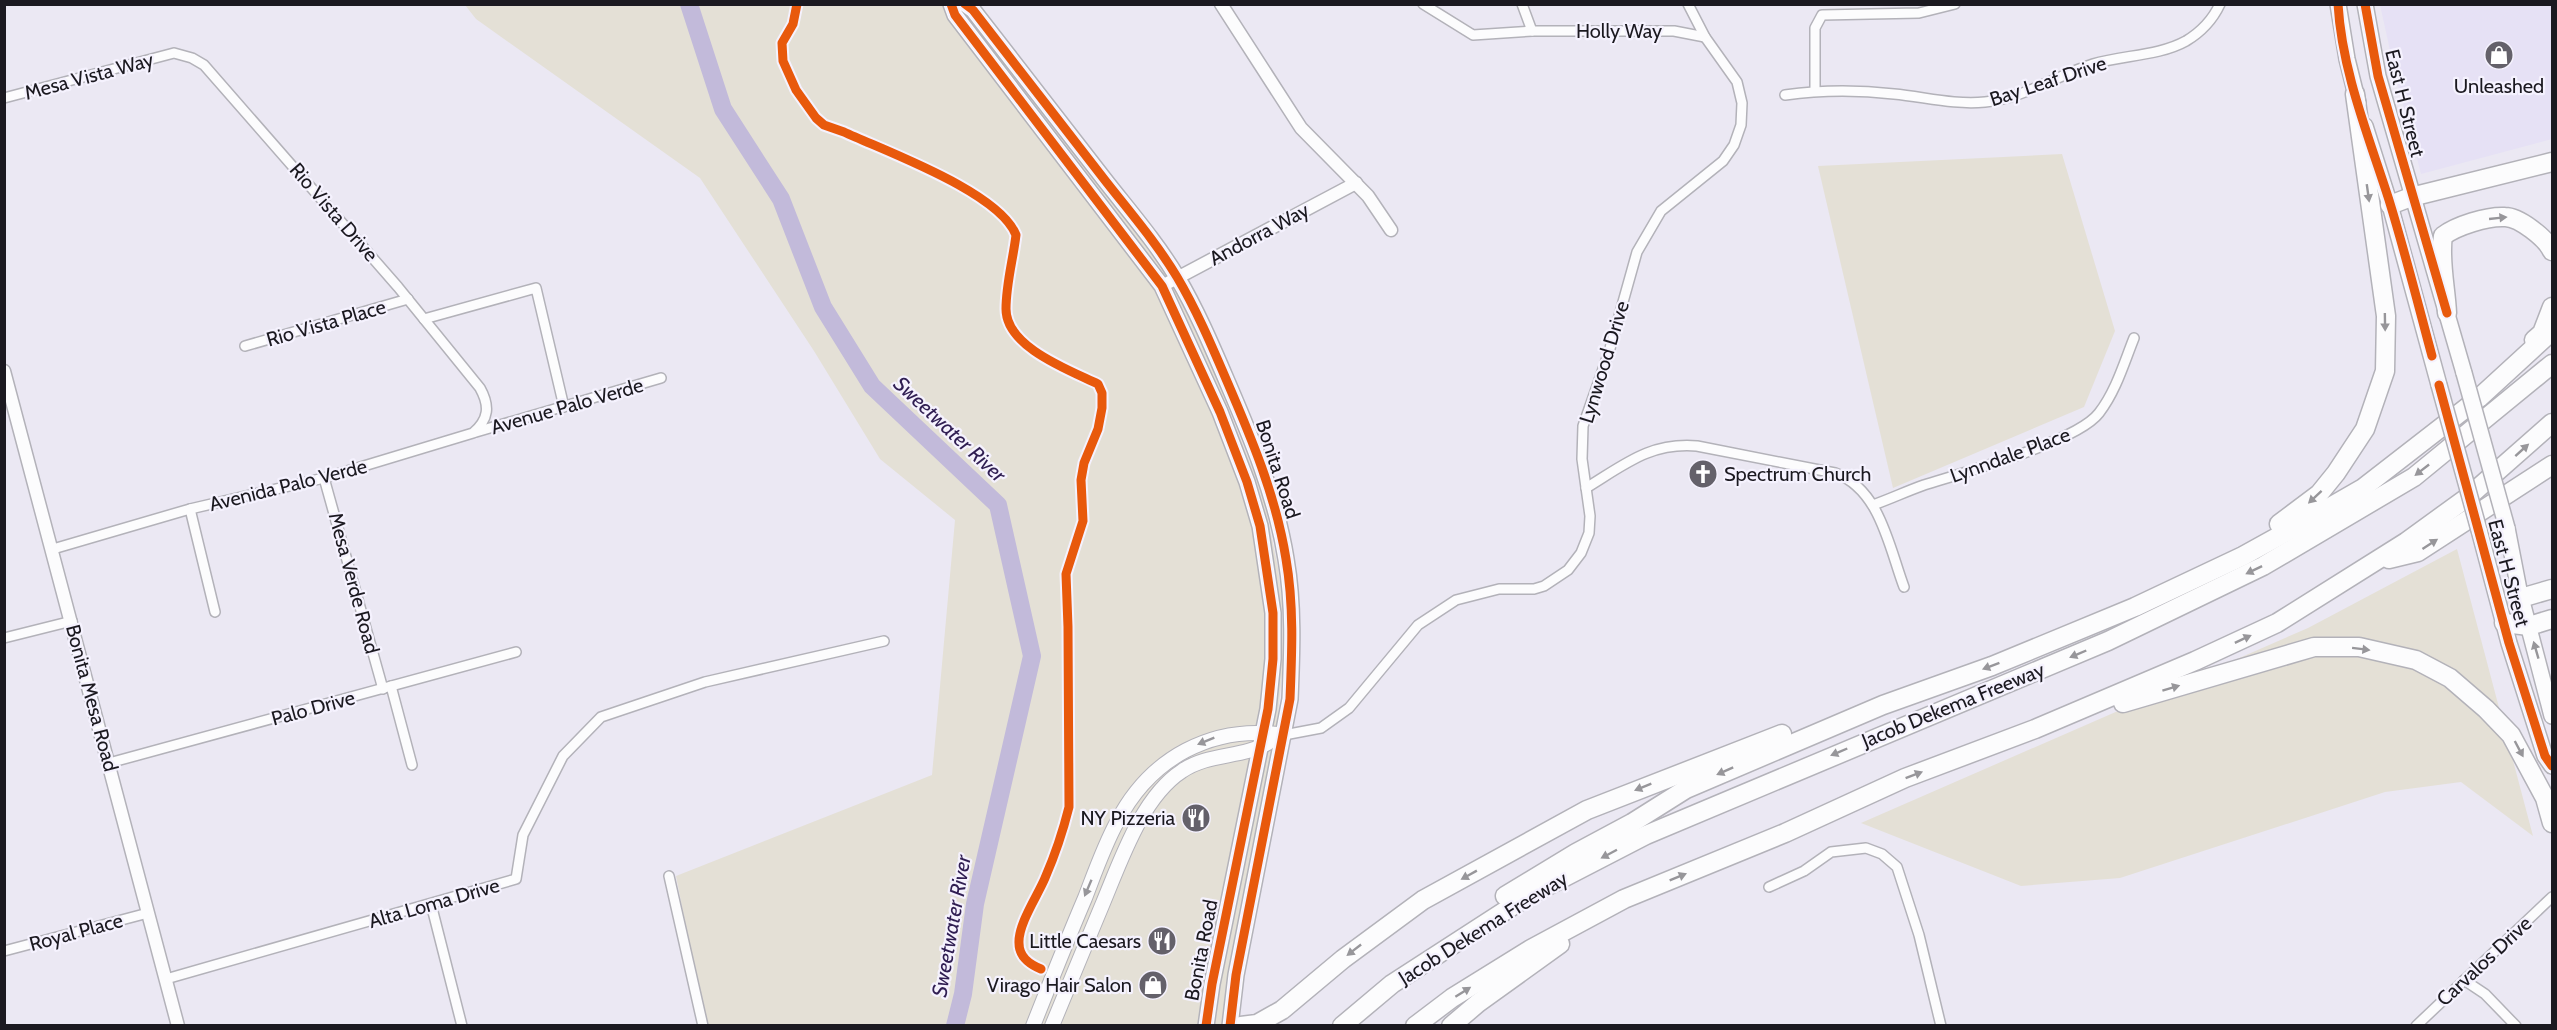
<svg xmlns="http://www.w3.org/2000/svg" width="2557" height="1030" viewBox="0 0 2557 1030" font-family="Cabin,sans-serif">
	<rect width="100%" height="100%" fill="#ebe8f3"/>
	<path fill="#e6e1f5" d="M 2380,5 L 2552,5 L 2552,139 L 2421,174 L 2397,82 Z"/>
	<g fill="#e4e0d6">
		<path d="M 465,5 L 961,5 L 1151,251 L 1183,303 L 1201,339 L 1263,495 L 1278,568 L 1282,601 L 1283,665 L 1276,733 L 1241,908 L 1223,1025 L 705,1025 L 676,876 L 932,775 L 955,520 L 880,459 L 814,351 L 700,178 L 476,19 Z"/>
		<path d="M 2062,154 L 2115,331 L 2084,407 L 1893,488 L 1818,166 Z"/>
		<path d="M 2457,549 L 2533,836 L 2461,782 L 2385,792 L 2120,878 L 2021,886 L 1861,823 L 2308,628 Z"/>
	</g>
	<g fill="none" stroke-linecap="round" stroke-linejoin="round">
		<path stroke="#c2bada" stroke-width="18" d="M 689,4 L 723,109 L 781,199 L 823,307 L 872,386 L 998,505 L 1032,656 L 975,904 L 963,994 L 955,1026"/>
		<g stroke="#b3b2b9" stroke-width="12">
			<g id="minor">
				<path d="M 1423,4 L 1473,35 L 1532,31 L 1674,31 L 1705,37"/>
				<path d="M 1522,4 L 1532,31"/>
				<path d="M 1815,90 L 1815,28 L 1822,15 L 1919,13 L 1955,4"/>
				<path d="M 1785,95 C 1821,90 1858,90 1894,94 C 1925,97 1954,105 1985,102 C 2022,99 2058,75 2093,64 C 2123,55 2159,56 2186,41 C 2201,32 2213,19 2220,4"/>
				<path d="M 4,98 L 174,53 L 192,58 L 204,65 L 398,287 L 480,388 C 490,406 489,419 473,433 L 324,478 L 190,509 L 53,549"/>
				<path d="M 424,319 L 536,288 L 564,407"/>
				<path d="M 245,346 L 408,299"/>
				<path d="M 476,432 L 661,378"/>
				<path d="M 324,478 L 383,689"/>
				<path d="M 1586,488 C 1624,465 1650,442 1697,446 L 1835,473 C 1880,489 1889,547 1904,587"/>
				<path d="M 1873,505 C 1890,499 1907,491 1924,485 C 1962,473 2077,442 2099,413 C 2116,391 2124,363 2134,338"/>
				<path d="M 190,509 L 215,612"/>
				<path d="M 4,638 L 72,621"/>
				<path d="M 391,686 L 412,765"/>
				<path d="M 1284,735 L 1321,728 L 1349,708 L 1418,625 L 1456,600 L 1499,589 L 1534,589 L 1544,586 L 1568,570 L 1581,553 L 1589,533 L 1590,516 L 1582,459 L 1583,426 L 1609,352 L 1637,252 L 1661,211 L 1723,161 L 1734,145 L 1741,125 L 1742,103 L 1737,82 L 1705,37 L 1688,4"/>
				<path d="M 109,763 L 516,652"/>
				<path d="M 669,876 L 703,1026"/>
				<path d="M 1769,887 L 1804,871 L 1831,852 L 1866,848 L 1882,854 L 1897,867 L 1919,935 L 1941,1026"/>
				<path d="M 431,904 L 462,1026"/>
				<path d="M 4,951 L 148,913"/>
				<path d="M 166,979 L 516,879 L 523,835 L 563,756 L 601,717 L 705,682 L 884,641"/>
				<path d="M 2464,980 L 2485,994 L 2516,1026"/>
				<path d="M 2416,1026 L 2552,897"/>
			</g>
		</g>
		<g stroke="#b3b2b9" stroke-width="15">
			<g id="tertiary">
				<path d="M 1221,4 L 1301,128 L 1368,196 L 1391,230"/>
				<path d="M 1162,286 L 1356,183"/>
				<path d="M 4,371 L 178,1026"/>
			</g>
		</g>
		<g stroke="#b3b2b9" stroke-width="16">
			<g id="secondary">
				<path d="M 1033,1026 C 1050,983 1067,940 1085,898 C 1095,872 1104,846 1117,822 C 1150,758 1212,724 1284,735"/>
				<path d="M 1052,1026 C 1069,984 1086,944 1103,903 C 1121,860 1142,797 1182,771 C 1208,753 1242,758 1268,743"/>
			</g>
		</g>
		<g stroke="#b3b2b9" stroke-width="18">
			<g id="primary">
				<path d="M 951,4 L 955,15 L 1162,286 L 1220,412 L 1247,482 L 1260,526 L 1273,613 L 1273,659 L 1268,709 L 1212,984 L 1206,1026"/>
				<path d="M 965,4 L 973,10 C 1017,66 1060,123 1104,179 C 1129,211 1156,242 1177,277 C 1196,309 1211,344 1226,379 C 1251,437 1276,496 1286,559 C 1294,605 1292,652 1290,699 L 1236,975 L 1230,1026"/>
				<path d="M 2338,4 L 2347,59 L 2358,103"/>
				<path d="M 2365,4 L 2378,76 L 2464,373"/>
				<path d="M 2365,126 L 2390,205 L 2439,385"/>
				<path d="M 2507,528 L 2519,590 L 2552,716"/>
				<path d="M 2479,530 L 2509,643 L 2545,756 L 2552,766"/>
			</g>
		</g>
		<g stroke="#b3b2b9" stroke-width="21">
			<g id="motorway">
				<path d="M 2390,205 L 2411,197 L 2552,162"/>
				<path d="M 2447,313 C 2446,289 2439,259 2443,236 C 2456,226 2487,216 2505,217 C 2519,217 2546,238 2552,251"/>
				<path d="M 2534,340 L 2542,333 L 2552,307"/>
				<path d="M 2279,524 L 2319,494 L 2336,473 L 2365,429 L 2385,371 L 2386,316 L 2355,94"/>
				<path d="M 2389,559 L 2418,552 L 2552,465"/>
				<path d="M 2521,598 L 2552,589"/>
				<path d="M 2504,623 L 2529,626 L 2552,619"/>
				<path d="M 2123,703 L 2314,647 L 2359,647 L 2416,660 L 2450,678 L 2486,709 L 2511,735 L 2545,798 L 2552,823"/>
				<path d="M 1505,896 L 1576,853 L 1632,823 L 1686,789 L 1883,705 L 1992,666 L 2135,607 L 2243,556 L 2290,530 L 2363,488 L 2479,398 L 2552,331"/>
				<path d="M 1241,1026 L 1257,1024 L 1282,1010 L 1343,959 L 1423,900 L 1587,810 L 1782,734"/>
				<path d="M 1342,1026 L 1392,984 L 1528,896 L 1646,835 L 2108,641 L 2263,566 L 2414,477 L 2552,364"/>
				<path d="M 1415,1026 L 1452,998 L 1531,949 L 1624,899 L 1785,833 L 1905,778 L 2035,729 L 2195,661 L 2277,623 L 2406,542 L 2468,497 L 2552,423"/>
				<path d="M 1451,1026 L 1478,1003 L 1560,944"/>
			</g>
		</g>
		<use href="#minor" stroke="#fcfcfd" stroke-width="9"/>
		<use href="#tertiary" stroke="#fcfcfd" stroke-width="12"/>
		<use href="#secondary" stroke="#fcfcfd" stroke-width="14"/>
		<use href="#primary" stroke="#fcfcfd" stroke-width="15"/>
		<use href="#motorway" stroke="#fcfcfd" stroke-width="18"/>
		<g stroke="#b3b2b9" stroke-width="18" stroke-linecap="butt">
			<g id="primary-bridge">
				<path d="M 2464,373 L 2507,528"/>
				<path d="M 2439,385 L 2479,530"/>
			</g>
		</g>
		<use href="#primary-bridge" stroke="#fcfcfd" stroke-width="15"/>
		<g stroke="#f5f2fe" stroke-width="13">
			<g id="cycleway">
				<path d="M 797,4 L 793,24 L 782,43 L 783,61 L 796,90 L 816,118 L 824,125 L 844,132 C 887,152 999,192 1016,235 C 1013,260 1006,284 1006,309 C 1006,347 1069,370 1098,384 L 1102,393 L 1102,408 L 1098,429 L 1084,463 L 1081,480 L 1083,521 L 1066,574 L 1068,627 L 1069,807 C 1063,831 1055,855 1045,878 C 1038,895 1018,924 1019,943 C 1019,957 1029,964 1041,969"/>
				<path d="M 951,4 L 955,15 L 1162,286 L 1220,412 L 1247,482 L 1260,526 L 1273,613 L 1273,659 L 1268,709 L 1212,984 L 1206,1026"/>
				<path d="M 965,4 L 973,10 C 1017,66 1060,123 1104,179 C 1129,211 1156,242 1177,277 C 1196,309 1211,344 1226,379 C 1251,437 1276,496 1286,559 C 1294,605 1292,652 1290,699 L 1236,975 L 1230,1026"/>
				<path d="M 2338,4 C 2342,72 2369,137 2389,200 C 2405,252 2418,304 2432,356"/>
				<path d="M 2365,4 L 2378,76 L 2447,313"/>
				<path d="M 2439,385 L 2509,643 L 2545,756 L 2552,766"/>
			</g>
		</g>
		<use href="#cycleway" stroke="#e8590c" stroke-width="9"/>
	</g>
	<defs><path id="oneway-solid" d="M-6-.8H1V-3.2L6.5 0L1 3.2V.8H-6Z" transform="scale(1.5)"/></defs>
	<g fill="#97969a">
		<use href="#oneway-solid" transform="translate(2368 193) rotate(82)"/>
		<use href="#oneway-solid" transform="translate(2498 218) rotate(-6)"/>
		<use href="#oneway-solid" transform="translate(2385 322) rotate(89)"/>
		<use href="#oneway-solid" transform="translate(2522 450) rotate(-42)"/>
		<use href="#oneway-solid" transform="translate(2422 470) rotate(142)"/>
		<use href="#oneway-solid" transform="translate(2315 497) rotate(137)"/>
		<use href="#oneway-solid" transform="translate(2430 544) rotate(-33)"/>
		<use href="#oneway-solid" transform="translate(2254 570) rotate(154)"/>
		<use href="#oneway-solid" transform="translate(2243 639) rotate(-25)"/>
		<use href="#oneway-solid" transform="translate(2361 649) rotate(7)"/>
		<use href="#oneway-solid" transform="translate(2536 650) rotate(-106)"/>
		<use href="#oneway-solid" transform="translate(2078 654) rotate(157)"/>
		<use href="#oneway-solid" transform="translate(1991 666) rotate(159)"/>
		<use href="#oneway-solid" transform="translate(2171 688) rotate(-17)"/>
		<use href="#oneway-solid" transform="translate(1206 741) rotate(158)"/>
		<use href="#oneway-solid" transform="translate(2519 749) rotate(62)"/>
		<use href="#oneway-solid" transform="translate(1839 752) rotate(157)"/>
		<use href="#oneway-solid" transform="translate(1725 771) rotate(156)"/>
		<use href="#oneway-solid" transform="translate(1914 775) rotate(-21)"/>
		<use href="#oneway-solid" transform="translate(1643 787) rotate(158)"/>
		<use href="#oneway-solid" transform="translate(1609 854) rotate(152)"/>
		<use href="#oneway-solid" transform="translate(1469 875) rotate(151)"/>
		<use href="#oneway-solid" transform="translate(1678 877) rotate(-22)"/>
		<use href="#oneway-solid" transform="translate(1088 888) rotate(113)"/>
		<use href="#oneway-solid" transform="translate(1354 950) rotate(142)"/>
		<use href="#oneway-solid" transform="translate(1463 992) rotate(-32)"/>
	</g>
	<defs>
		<g id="shop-disc" transform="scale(1.5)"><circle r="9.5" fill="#64616a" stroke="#f5f2fe"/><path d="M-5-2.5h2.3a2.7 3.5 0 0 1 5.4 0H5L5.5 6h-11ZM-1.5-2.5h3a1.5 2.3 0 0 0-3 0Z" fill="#fff"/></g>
		<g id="church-disc" transform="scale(1.5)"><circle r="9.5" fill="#64616a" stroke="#f5f2fe"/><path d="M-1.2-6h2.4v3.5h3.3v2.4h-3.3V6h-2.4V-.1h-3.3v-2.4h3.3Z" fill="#fff"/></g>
		<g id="restaurant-disc" transform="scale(1.5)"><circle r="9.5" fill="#64616a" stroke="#f5f2fe"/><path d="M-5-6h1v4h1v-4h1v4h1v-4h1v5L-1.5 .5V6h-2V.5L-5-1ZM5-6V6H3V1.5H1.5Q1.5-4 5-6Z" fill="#fff"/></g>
	</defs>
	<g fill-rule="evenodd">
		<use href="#shop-disc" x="2499" y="55"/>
		<use href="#church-disc" x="1703" y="474"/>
		<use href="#restaurant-disc" x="1196" y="818"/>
		<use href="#restaurant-disc" x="1162" y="941"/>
		<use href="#shop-disc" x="1153" y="985"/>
	</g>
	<g text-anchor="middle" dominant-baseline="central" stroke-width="4.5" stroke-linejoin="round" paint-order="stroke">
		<g font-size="20" fill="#1b1920" stroke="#f5f2fe">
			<text x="1619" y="31">Holly Way</text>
			<text transform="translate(89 76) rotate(-15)">Mesa Vista Way</text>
			<text transform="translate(2048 81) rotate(-18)">Bay Leaf Drive</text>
			<text transform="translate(2405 103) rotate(76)">East H Street</text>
			<text transform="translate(334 212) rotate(49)">Rio Vista Drive</text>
			<text transform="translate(1259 234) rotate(-28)">Andorra Way</text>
			<text transform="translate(326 323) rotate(-16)">Rio Vista Place</text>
			<text transform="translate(1604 362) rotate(-73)">Lynwood Drive</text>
			<text transform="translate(567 406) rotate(-16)">Avenue Palo Verde</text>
			<text transform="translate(2010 455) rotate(-20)">Lynndale Place</text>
			<text transform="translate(1278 469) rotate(72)">Bonita Road</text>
			<text transform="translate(288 485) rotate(-14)">Avenida Palo Verde</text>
			<text transform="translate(2509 573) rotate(75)">East H Street</text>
			<text transform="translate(354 583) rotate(75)">Mesa Verde Road</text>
			<text transform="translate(92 698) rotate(75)">Bonita Mesa Road</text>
			<text transform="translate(1953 705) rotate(-22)">Jacob Dekema Freeway</text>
			<text transform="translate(313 708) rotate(-15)">Palo Drive</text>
			<text transform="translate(434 903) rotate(-16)">Alta Loma Drive</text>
			<text transform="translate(1483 928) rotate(-32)">Jacob Dekema Freeway</text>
			<text transform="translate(76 932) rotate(-15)">Royal Place</text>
			<text transform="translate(1201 950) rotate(-79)">Bonita Road</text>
			<text transform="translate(2484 961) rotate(-43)">Carvalos Drive</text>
		</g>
		<g font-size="20" fill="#1b1920" stroke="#f5f2fe" text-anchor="end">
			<text x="2499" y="86" text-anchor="middle">Unleashed</text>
			<text x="1724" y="474" text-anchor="start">Spectrum Church</text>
			<text x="1175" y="818">NY Pizzeria</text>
			<text x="1141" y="941">Little Caesars</text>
			<text x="1132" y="985">Virago Hair Salon</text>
		</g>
		<g font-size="21" font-style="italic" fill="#301e52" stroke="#f5f2fe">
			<text transform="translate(950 429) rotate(43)">Sweetwater River</text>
			<text transform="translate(951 926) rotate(-80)">Sweetwater River</text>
		</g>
	</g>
	<rect width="2557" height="1030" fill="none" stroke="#1b1920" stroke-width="12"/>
</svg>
